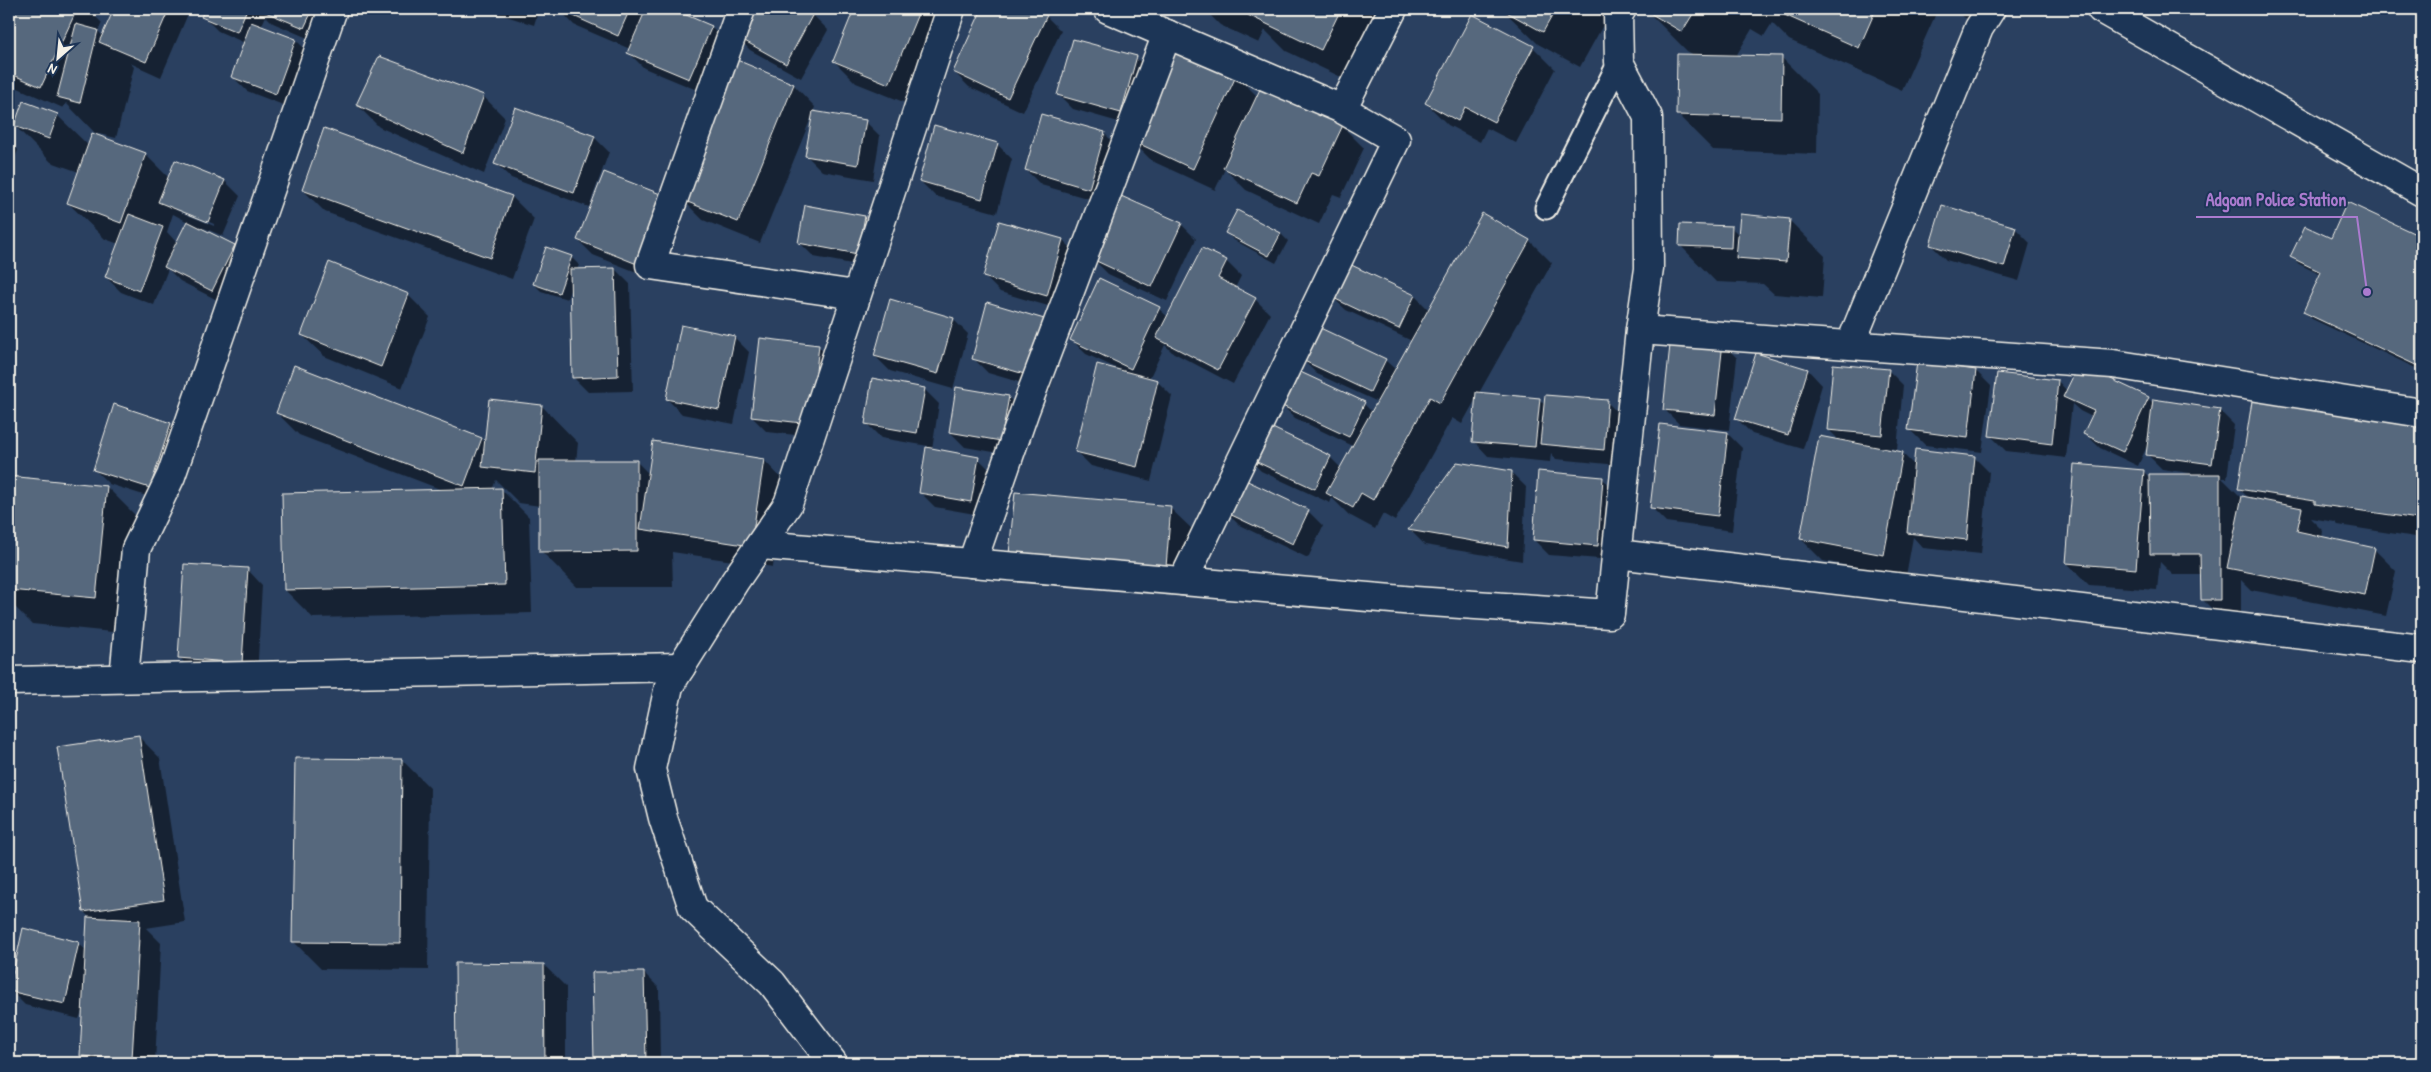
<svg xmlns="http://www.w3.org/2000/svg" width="2431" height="1072" viewBox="0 0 2431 1072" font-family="'Patrick Hand',sans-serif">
	<rect width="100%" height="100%" fill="#2a4060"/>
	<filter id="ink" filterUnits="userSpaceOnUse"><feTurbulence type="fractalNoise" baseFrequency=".02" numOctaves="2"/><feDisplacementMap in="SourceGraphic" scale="10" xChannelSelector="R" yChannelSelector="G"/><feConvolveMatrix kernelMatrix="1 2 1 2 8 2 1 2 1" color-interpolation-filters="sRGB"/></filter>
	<g filter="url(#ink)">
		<g fill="#0007" fill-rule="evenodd">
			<path d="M 9,9 L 88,9 L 102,23 L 98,31 L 103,36 L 115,9 L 183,9 L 188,14 L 161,77 L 130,63 L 134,67 L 116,138 L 95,133 L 66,103 L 63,108 L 9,84 Z"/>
			<path d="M 206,9 L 334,9 L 319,43 L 273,23 L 266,16 L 261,27 L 296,40 L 311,55 L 291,108 L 247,91 L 232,76 L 245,43 L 218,31 L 203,16 Z"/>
			<path d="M 484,9 L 539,9 L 534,25 Z"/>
			<path d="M 559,9 L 668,9 L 711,27 L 726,42 L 704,93 L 644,68 L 629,53 L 630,49 L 574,25 Z"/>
			<path d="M 750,9 L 801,9 L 813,15 L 828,30 L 801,78 L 750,50 L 735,35 Z"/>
			<path d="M 855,9 L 951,9 L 911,105 L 856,83 L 834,61 Z"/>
			<path d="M 984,9 L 1030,9 L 1046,16 L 1061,31 L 1023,112 L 969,87 L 954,72 Z"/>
			<path d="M 1204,9 L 1380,9 L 1358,85 L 1286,51 L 1265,30 L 1259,43 L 1220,25 Z"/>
			<path d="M 1502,9 L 1612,9 L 1580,67 L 1538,44 Z"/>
			<path d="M 1645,9 L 1938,9 L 1902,90 L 1789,40 L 1772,23 L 1764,36 L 1752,29 L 1736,56 L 1782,58 L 1818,94 L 1817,154 L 1713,150 L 1677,114 L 1694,55 L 1687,51 Z"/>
			<path d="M 1950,9 L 1978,9 L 1971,21 Z"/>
			<path d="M 1473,16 L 1533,47 L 1555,69 L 1516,143 L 1487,128 L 1480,142 L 1448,125 L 1426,103 Z"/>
			<path d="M 1136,58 L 1151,72 L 1236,75 L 1258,97 L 1342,126 L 1364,148 L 1341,197 L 1333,194 L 1319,224 L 1246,190 L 1225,169 L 1215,190 L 1152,161 L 1130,139 L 1136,127 L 1073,109 L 1058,94 Z"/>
			<path d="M 737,62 L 794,85 L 815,107 L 813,112 L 865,121 L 880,136 L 873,180 L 822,171 L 807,156 L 813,113 L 760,243 L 703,220 L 681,198 Z"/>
			<path d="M 483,96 L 505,118 L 484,174 L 379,127 L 357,105 Z"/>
			<path d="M 57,115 L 89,146 L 145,154 L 169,178 L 225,181 L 240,196 L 223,236 L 204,228 L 203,230 L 234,246 L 249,261 L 227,305 L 180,281 L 168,269 L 154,305 L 121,292 L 106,277 L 119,244 L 105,239 L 68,203 L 79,172 L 51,162 L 15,126 ZM 176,208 L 214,224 L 214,226 L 176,210 ZM 173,214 L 188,222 L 177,243 L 167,232 Z"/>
			<path d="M 325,130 L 512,197 L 534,219 L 512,279 L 325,212 L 303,190 Z"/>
			<path d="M 1104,133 L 1119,148 L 1104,203 L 1041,185 L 1026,170 Z"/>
			<path d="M 594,137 L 609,152 L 589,207 L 511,178 L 496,164 Z"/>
			<path d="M 9,141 L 18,150 L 9,172 Z"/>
			<path d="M 997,144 L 1012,159 L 997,213 L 935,196 L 920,181 Z"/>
			<path d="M 663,196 L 652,278 L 593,255 L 578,240 Z"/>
			<path d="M 2348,204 L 2422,239 L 2422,371 L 2312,319 L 2304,312 L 2321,275 L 2299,264 L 2292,257 L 2331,240 Z"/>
			<path d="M 1238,211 L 1281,234 L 1288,241 L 1276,263 L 1234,240 L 1226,233 Z"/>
			<path d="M 1482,215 L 1530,241 L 1552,263 L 1479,393 L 1539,399 L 1545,405 L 1607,402 L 1622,417 L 1618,465 L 1556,459 L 1551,453 L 1550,462 L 1488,456 L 1474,441 L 1477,397 L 1462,424 L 1452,418 L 1395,521 L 1383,514 L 1375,529 L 1349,515 L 1332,498 L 1330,503 L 1261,471 L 1246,456 L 1330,457 L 1341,468 L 1353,446 L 1295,418 L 1280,403 L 1364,404 L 1372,412 L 1378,402 L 1317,374 L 1302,359 L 1385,360 L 1396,370 L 1412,341 L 1346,310 L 1331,296 L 1346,263 L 1415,296 L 1429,310 Z"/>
			<path d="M 864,217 L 879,232 L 873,268 L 814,257 L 799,242 Z"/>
			<path d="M 1789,220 L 1825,256 L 1822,298 L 1774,294 L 1763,284 L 1716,282 L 1680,245 L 1731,227 L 1739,235 Z"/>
			<path d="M 1181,224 L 1196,239 L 1167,301 L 1108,274 L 1093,259 Z"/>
			<path d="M 2015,228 L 2030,243 L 2019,281 L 1946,260 L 1931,245 Z"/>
			<path d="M 1063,240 L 1078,255 L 1062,310 L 1000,292 L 985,277 Z"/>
			<path d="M 571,257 L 579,265 L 577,270 L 615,269 L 630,284 L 633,391 L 588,392 L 573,377 L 571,287 L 567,299 L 541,291 L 534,284 Z"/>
			<path d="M 1226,261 L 1241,276 L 1235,288 L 1255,299 L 1270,314 L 1233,384 L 1172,352 L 1165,345 L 1149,379 L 1157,381 L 1172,396 L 1151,481 L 1091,466 L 1076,451 L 1118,369 L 1086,354 L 1071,339 L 1099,280 L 1159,309 L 1168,317 Z"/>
			<path d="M 408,295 L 430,317 L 402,388 L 324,356 L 302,335 Z"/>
			<path d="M 953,319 L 968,334 L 953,389 L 890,371 L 875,356 Z"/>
			<path d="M 734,337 L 749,352 L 734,424 L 682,414 L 667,399 Z"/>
			<path d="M 1065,337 L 1050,391 L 988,373 L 973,358 Z"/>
			<path d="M 1722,343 L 1737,358 L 1729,430 L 1679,424 L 1664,409 Z"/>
			<path d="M 818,346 L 833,361 L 825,438 L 767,432 L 752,417 Z"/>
			<path d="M 1918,364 L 1976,371 L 1991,386 L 1982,452 L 1925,445 L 1910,430 Z"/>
			<path d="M 1808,370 L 1822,385 L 1803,449 L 1752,434 L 1737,419 Z"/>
			<path d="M 1888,370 L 1903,385 L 1897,449 L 1882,448 L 1882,450 L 1903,454 L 1915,466 L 1974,457 L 1989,472 L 1981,554 L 1923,548 L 1913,537 L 1906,576 L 1823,561 L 1801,539 L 1841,442 L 1828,429 Z"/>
			<path d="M 1998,374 L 2058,381 L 2067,391 L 2148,398 L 2154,404 L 2219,410 L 2234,425 L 2227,478 L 2222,478 L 2243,499 L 2249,498 L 2239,489 L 2422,426 L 2422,538 L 2338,525 L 2335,522 L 2310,518 L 2323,531 L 2322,538 L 2374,549 L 2396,571 L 2386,616 L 2251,590 L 2241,580 L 2241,621 L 2224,621 L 2202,599 L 2202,575 L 2173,575 L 2160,562 L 2157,590 L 2089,585 L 2067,563 L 2143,471 L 2151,479 L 2190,473 L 2162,469 L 2147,454 L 2147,446 L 2138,466 L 2100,448 L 2085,433 L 2092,417 L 2080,411 L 2072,404 L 2066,458 L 2006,451 L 1991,436 Z"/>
			<path d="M 924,389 L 939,404 L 932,450 L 978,458 L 993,473 L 986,516 L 935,507 L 920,492 L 928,446 L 881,438 L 866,423 Z"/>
			<path d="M 1008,397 L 1023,412 L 1016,456 L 965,447 L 950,432 Z"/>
			<path d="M 542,406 L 578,443 L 576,462 L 636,461 L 650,475 L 764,460 L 785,482 L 773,567 L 672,552 L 673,587 L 577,587 L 541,551 L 540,506 L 519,503 L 496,480 L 492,490 L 501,489 L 529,517 L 532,613 L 313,618 L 285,590 L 445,491 L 299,435 L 277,413 L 482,439 L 486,443 Z"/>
			<path d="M 170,424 L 185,439 L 165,502 L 109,484 L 94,469 Z"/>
			<path d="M 1727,433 L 1742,448 L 1732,531 L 1666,522 L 1651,507 Z"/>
			<path d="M 1511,472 L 1526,487 L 1522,561 L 1425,545 L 1410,530 Z"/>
			<path d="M 9,477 L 107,487 L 143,523 L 132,634 L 32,624 L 9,601 Z"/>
			<path d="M 1602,478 L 1617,493 L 1612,560 L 1549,555 L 1534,540 Z"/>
			<path d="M 1170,508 L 1192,529 L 1187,588 L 1011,553 Z"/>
			<path d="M 1224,510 L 1308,511 L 1323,526 L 1308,558 L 1239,525 Z"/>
			<path d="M 248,570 L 262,585 L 257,677 L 195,673 L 180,658 Z"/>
			<path d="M 138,736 L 160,758 L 185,922 L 146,928 L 161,943 L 155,1063 L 88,1063 L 81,1056 L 84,1006 L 79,1019 L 25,1005 L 10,990 L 78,943 L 87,951 L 91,919 L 84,912 Z"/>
			<path d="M 402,760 L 430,788 L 428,970 L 321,969 L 293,941 Z"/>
			<path d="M 457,965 L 544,965 L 566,987 L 566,1063 L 457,1063 Z"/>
			<path d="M 644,973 L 659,988 L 660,1063 L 597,1063 L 595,1061 Z"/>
		</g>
		<g fill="#56677d" stroke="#f4f1e8">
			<path d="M 9,9 L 77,9 L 41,87 L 9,73 Z"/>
			<path d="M 114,9 L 169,9 L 146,62 L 99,42 Z"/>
			<path d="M 205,9 L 247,9 L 237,32 L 201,17 Z"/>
			<path d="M 258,9 L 313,9 L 304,28 Z"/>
			<path d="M 558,9 L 630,9 L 618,36 Z"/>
			<path d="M 646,9 L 672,9 L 712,26 L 689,79 L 627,53 Z"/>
			<path d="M 748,9 L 804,9 L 813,14 L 786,64 L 734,35 Z"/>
			<path d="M 854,9 L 920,9 L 889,84 L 833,61 Z"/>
			<path d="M 982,9 L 1033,9 L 1047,15 L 1008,98 L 953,72 Z"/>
			<path d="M 1251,9 L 1341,9 L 1321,50 L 1248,15 Z"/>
			<path d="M 1501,9 L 1556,9 L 1543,32 Z"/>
			<path d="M 1643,9 L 1696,9 L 1682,32 Z"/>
			<path d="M 1771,9 L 1876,9 L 1859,48 Z"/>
			<path d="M 1472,14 L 1534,46 L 1494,122 L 1465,107 L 1458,121 L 1425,103 Z"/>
			<path d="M 251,22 L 296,39 L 276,94 L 231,77 Z"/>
			<path d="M 76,24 L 98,30 L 80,103 L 57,97 Z"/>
			<path d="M 1073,39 L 1137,56 L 1121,113 L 1057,95 Z"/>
			<path d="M 1173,44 L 1237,74 L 1193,169 L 1129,139 Z"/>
			<path d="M 1677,54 L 1782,56 L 1781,118 L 1676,115 Z"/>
			<path d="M 379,56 L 484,95 L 463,153 L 356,105 Z"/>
			<path d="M 737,60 L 794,84 L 738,222 L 680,199 Z"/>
			<path d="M 1261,87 L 1343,125 L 1319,176 L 1311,173 L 1297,203 L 1223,168 Z"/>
			<path d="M 23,101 L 58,114 L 49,139 L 14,126 Z"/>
			<path d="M 515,107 L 595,136 L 574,193 L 494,164 Z"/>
			<path d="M 813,111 L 866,120 L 858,165 L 805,156 Z"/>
			<path d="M 1041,114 L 1105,132 L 1089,189 L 1025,170 Z"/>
			<path d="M 934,125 L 998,143 L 982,199 L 919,181 Z"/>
			<path d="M 324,128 L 512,196 L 490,258 L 302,190 Z"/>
			<path d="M 92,133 L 146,153 L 121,223 L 67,203 Z"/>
			<path d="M 175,160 L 225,180 L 208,222 L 158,202 Z"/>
			<path d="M 604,172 L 663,195 L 637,264 L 577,240 Z"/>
			<path d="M 1121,196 L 1182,223 L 1152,287 L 1092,259 Z"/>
			<path d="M 2347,202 L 2422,237 L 2422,368 L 2303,312 L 2321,272 L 2290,257 L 2305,226 L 2331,238 Z"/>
			<path d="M 805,205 L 865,216 L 858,254 L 798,243 Z"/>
			<path d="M 1942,205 L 2016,227 L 2004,267 L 1930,245 Z"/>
			<path d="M 1237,210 L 1281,233 L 1269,256 L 1225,233 Z"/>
			<path d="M 1482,213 L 1530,240 L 1440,403 L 1430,397 L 1373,500 L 1361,493 L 1353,508 L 1326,493 Z"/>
			<path d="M 129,214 L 163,227 L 139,291 L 105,277 Z"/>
			<path d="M 1740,214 L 1790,219 L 1786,262 L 1736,258 Z"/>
			<path d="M 187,221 L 235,245 L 212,291 L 164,267 Z"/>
			<path d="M 999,221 L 1063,239 L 1047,296 L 983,277 Z"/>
			<path d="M 1680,224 L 1732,226 L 1731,248 L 1679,246 Z"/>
			<path d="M 546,247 L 572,256 L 559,293 L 533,284 Z"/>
			<path d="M 1202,248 L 1227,260 L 1218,278 L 1256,298 L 1218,370 L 1156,338 Z"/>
			<path d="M 329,262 L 409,294 L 381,367 L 301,335 Z"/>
			<path d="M 1345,262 L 1415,295 L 1399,329 L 1329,296 Z"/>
			<path d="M 615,268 L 618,376 L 572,378 L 570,269 Z"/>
			<path d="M 1099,278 L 1160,307 L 1131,369 L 1070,340 Z"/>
			<path d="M 890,299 L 954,318 L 938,374 L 874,356 Z"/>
			<path d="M 987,302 L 1051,321 L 1035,377 L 972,359 Z"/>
			<path d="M 681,325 L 735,336 L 719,410 L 666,399 Z"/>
			<path d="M 1316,326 L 1386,359 L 1370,392 L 1300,359 Z"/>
			<path d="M 1671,336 L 1723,342 L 1715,415 L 1663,410 Z"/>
			<path d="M 760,338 L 819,345 L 810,424 L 751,417 Z"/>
			<path d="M 1756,353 L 1808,369 L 1788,435 L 1735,419 Z"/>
			<path d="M 1917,362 L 1976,370 L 1968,438 L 1908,430 Z"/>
			<path d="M 1097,364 L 1158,380 L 1137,467 L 1075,452 Z"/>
			<path d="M 1833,364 L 1889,369 L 1882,435 L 1827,430 Z"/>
			<path d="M 2079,364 L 2149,397 L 2123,452 L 2083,434 L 2094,411 L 2063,397 Z"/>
			<path d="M 294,365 L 482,438 L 464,486 L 276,413 Z"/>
			<path d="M 1294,369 L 1365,402 L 1349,437 L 1278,404 Z"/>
			<path d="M 1997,373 L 2058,380 L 2052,444 L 1989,436 Z"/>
			<path d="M 872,378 L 925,388 L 917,433 L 865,424 Z"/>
			<path d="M 956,387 L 1009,396 L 1001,441 L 949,432 Z"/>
			<path d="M 1476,392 L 1540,398 L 1535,447 L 1472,442 Z"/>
			<path d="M 1545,395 L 1608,400 L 1604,450 L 1540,444 Z"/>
			<path d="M 2253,395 L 2422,425 L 2422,491 L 2418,519 L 2315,504 L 2315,501 L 2238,489 Z"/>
			<path d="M 489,399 L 542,405 L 535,473 L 482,467 Z"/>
			<path d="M 2153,399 L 2220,409 L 2212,464 L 2146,455 Z"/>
			<path d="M 114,404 L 171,423 L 150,488 L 93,470 Z"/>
			<path d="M 1260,422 L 1331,456 L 1315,489 L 1244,456 Z"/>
			<path d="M 1660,424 L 1728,432 L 1718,516 L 1650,508 Z"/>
			<path d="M 1819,436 L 1903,452 L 1884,555 L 1800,539 Z"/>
			<path d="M 653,441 L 764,459 L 751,546 L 640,529 Z"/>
			<path d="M 926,447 L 979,457 L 971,502 L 919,493 Z"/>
			<path d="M 1915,449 L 1975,456 L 1967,540 L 1907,533 Z"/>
			<path d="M 539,460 L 637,460 L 637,551 L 539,552 Z"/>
			<path d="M 1457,462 L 1512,471 L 1508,547 L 1408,530 Z"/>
			<path d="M 2074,464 L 2144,470 L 2136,569 L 2066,563 Z"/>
			<path d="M 1538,471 L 1603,477 L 1598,546 L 1533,540 Z"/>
			<path d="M 2149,474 L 2220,474 L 2220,600 L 2201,600 L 2200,554 L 2150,554 Z"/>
			<path d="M 9,476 L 107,486 L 96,598 L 9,590 Z"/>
			<path d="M 1239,477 L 1309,510 L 1293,544 L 1223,511 Z"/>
			<path d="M 502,488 L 505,585 L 284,590 L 282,493 Z"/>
			<path d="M 1015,492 L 1171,506 L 1166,567 L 1009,554 Z"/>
			<path d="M 2242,496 L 2302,508 L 2297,531 L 2375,548 L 2365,595 L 2227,568 Z"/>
			<path d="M 184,564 L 248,568 L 242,663 L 178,658 Z"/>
			<path d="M 139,735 L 164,900 L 83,912 L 57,747 Z"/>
			<path d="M 295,758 L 402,759 L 400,943 L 292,942 Z"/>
			<path d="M 87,917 L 140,920 L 132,1059 L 80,1056 Z"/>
			<path d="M 23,928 L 79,942 L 65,1004 L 9,991 Z"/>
			<path d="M 455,963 L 544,964 L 545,1063 L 456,1063 Z"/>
			<path d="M 592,972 L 644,972 L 646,1061 L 594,1061 Z"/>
		</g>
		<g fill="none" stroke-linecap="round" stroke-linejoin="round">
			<g stroke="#f4f1e8" stroke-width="25">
				<path id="service" d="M 1546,208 L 1619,62"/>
			</g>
			<g stroke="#f4f1e8" stroke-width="31">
				<g id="minor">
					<path d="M 741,9 L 650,265 L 856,295"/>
					<path d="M 1108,9 L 1342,109 L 1396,140 L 1183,581"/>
					<path d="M 2101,9 L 2422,192"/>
					<path d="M 1342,109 L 1393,9"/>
					<path d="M 1640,330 L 2113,364 L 2422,413"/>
					<path d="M 1851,343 L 1979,28 L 1991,9"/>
					<path d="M 761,545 L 1415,601 L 1610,614 L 1640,330 L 1649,269 L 1648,117 L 1619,62 L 1618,15 L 1622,9"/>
					<path d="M 1617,554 L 2422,649"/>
					<path d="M 972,563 L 1025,410 L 1167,34"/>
					<path d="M 124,678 L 136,549 L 171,476 L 333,9"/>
					<path d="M 9,681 L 681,667"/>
					<path d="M 833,1063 L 772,983 L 693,908 L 663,818 L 651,769 L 669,686 L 735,581 L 788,504 L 951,9"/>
				</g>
			</g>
			<use href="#service" stroke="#1d3557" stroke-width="21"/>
			<use href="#minor" stroke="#1d3557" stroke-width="28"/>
		</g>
	</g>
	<path fill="none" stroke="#ab7bcf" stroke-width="2" d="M2367 292L2357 217H2196"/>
	<circle fill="#ab7bcf" stroke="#1d3557" stroke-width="2" cx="2367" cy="292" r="5"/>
	<g font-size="18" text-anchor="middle" font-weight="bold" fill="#ab7bcf" stroke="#1d3557" stroke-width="4" stroke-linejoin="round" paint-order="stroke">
		<text x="2276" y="206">Adgoan Police Station</text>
	</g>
	<rect width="2431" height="1072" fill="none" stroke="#1d3557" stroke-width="30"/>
	<rect x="15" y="15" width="2401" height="1042" fill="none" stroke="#f4f1e8" stroke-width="2" filter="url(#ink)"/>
	<g transform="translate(58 58) rotate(207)" stroke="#1d3557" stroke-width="4" paint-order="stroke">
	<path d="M0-4L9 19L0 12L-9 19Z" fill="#f4f1e8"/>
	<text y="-8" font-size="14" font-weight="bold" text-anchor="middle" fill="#f4f1e8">N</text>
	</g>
</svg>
